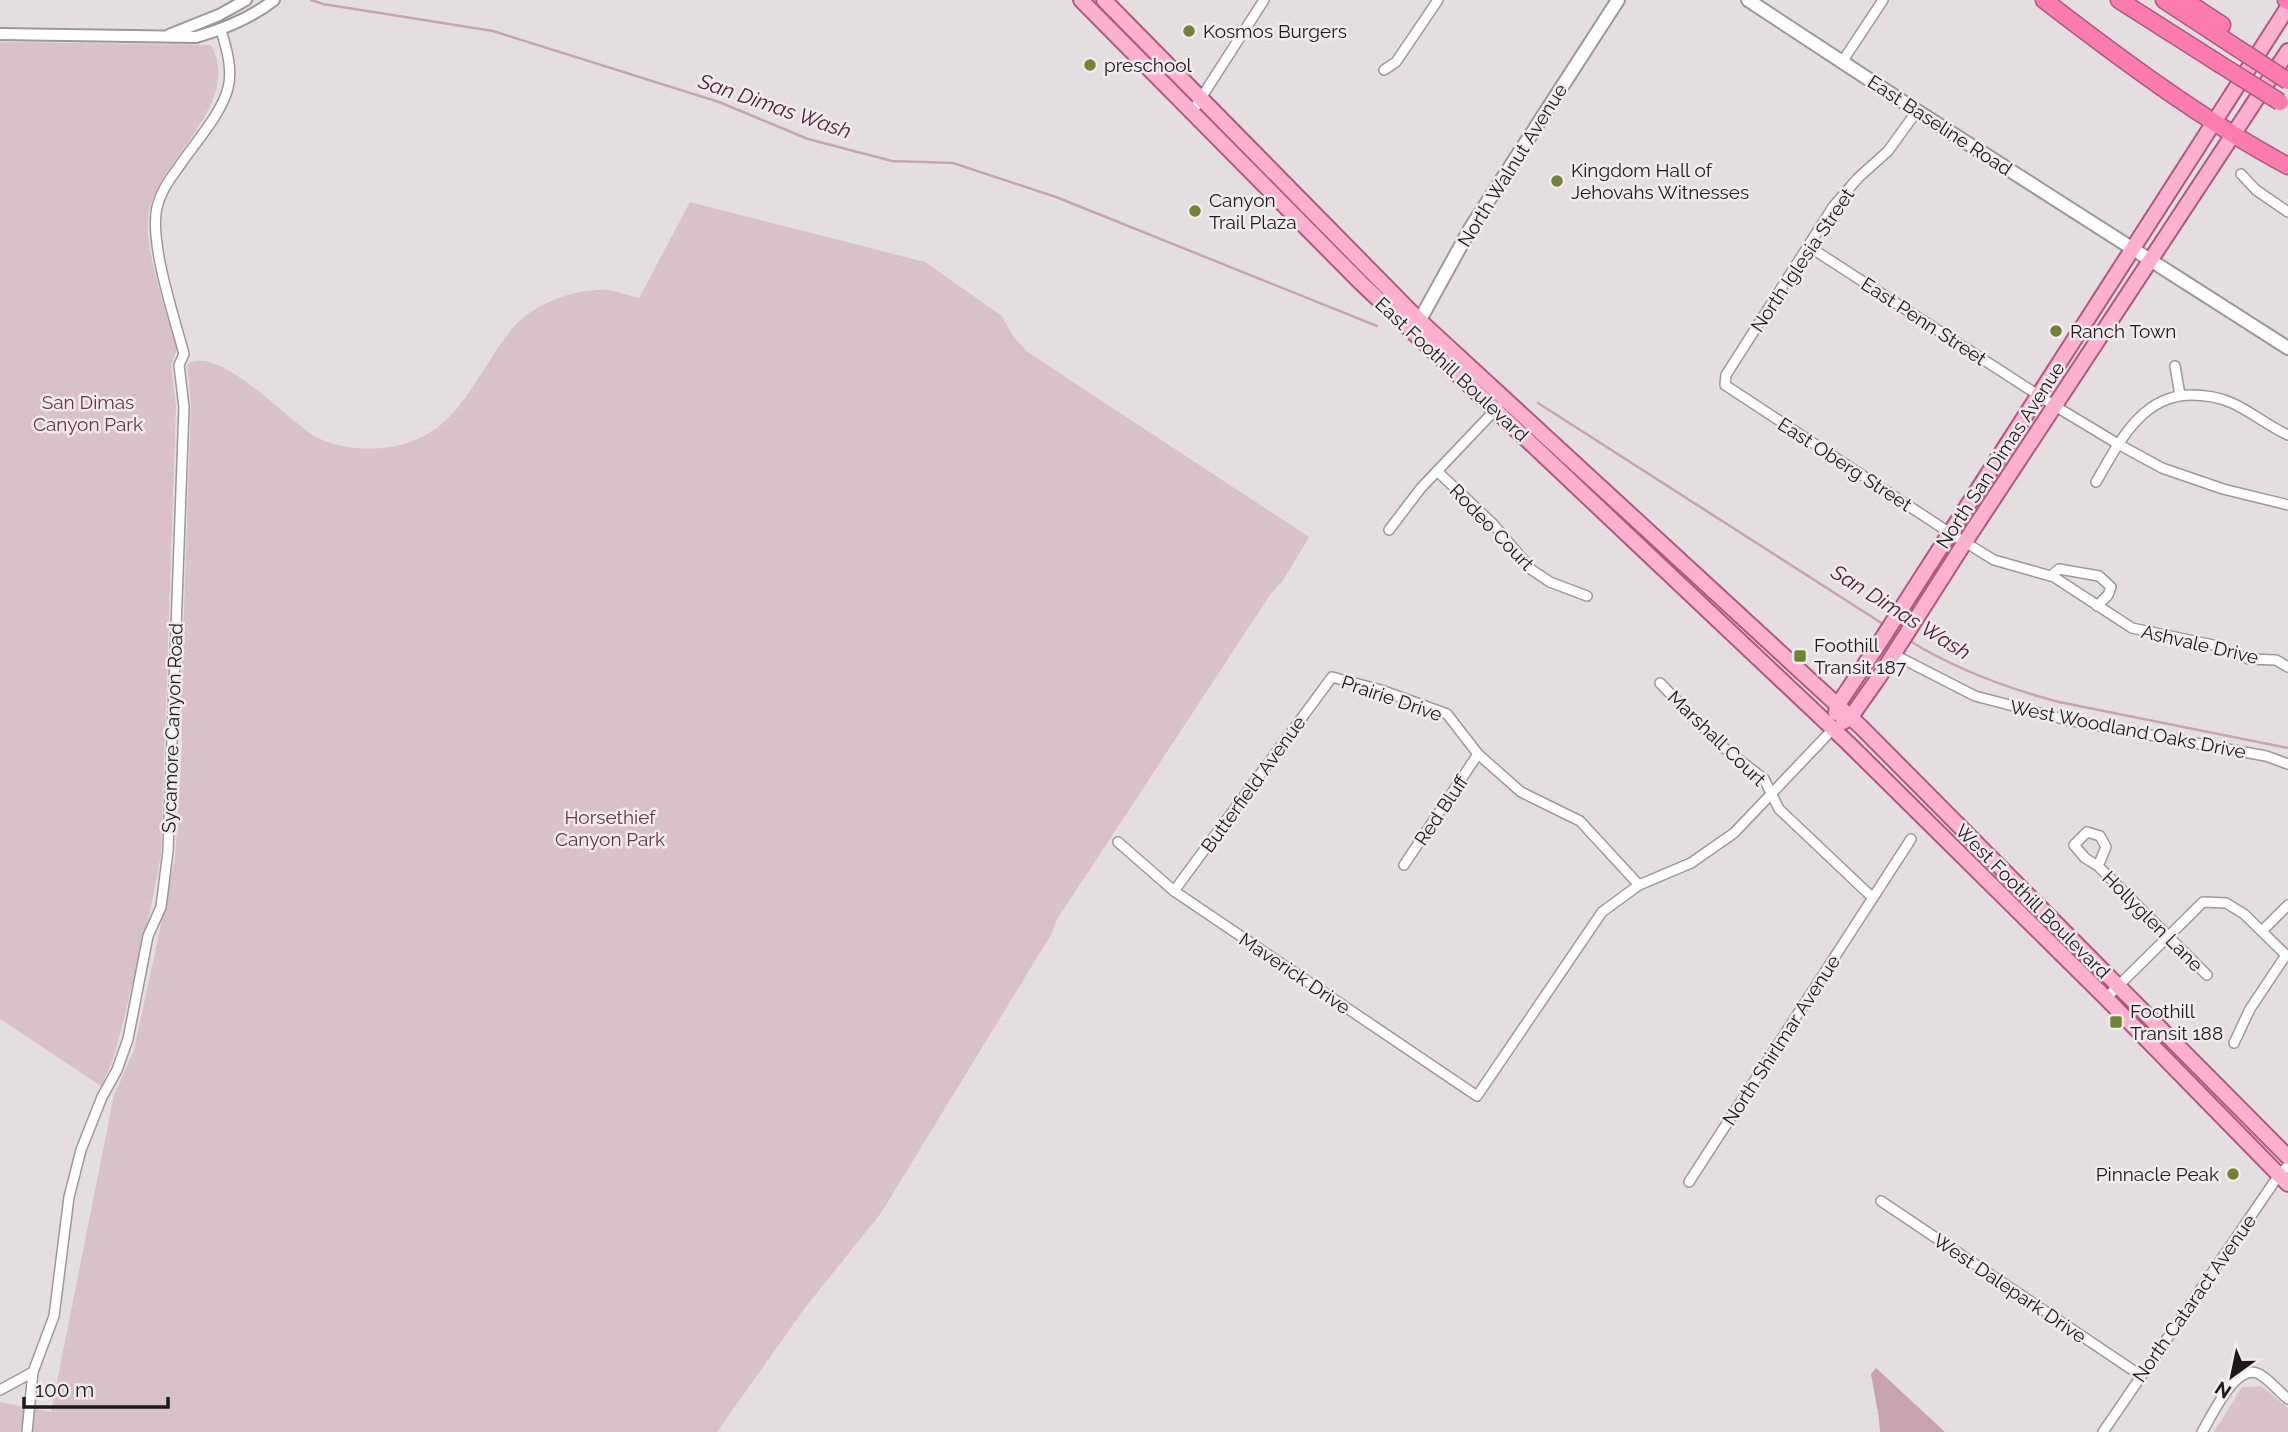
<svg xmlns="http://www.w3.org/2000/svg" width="2288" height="1432" viewBox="0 0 2288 1432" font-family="Raleway,sans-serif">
	<rect width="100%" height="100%" fill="#e5dee0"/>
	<g fill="#d9c1c9">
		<path d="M 0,42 L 211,45 C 245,107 153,161 148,219 C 145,253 168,315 177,350 L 171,365 L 176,406 L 161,854 C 153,903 141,950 129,998 C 121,1028 116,1059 101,1086 L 0,1019 Z"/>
		<path d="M 690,202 L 925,262 L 1002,316 L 1011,333 L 1026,351 L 1309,537 L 1284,579 L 1270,595 L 1056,921 L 1052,933 L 881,1213 L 804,1309 L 717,1432 L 0,1432 L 0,1402 L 51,1412 L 114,1095 L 134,1050 L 175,859 L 182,745 L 181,700 L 191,403 L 187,365 C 217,342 289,422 316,437 C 339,449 370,451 395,446 C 459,434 475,374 512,329 C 533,303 576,288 608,290 C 618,291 629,296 639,298 Z"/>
		<path d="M 2261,1386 L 2288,1408 L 2288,1432 L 2214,1432 L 2242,1387 Z"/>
	</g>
	<path fill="#c7a2af" d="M 1876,1368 L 1945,1432 L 1880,1432 L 1879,1418 L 1871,1374 Z"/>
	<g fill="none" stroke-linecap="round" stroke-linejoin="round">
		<g stroke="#c7a2af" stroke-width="2.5">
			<path d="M 311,0 L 323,4 L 493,31 L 719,102 L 808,139 L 892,161 L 953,163 L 1056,197 L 1377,326"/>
			<path d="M 1538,403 L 1883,624"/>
			<path d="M 1910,641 C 1957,670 2006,688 2059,702 L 2288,748"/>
		</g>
		<g stroke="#9d9799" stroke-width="12">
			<g id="minor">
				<path d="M 1842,62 L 1883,0"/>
				<path d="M 1384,70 L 1396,62 L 1438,0"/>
				<path d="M 1917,111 L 1888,151 L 1858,178 L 1833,207 L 1726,375 L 1725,385 L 1950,533 L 1994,560 L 2054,577 L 2132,628 L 2213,645 L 2249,659 L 2276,660 L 2288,667"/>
				<path d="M 1192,112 L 1264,0"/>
				<path d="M 2241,174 L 2256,190 L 2288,212"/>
				<path d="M 1808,246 L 2055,406 L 2118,444 L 2162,468 L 2223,489 L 2288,505"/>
				<path d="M 2175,366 L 2180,395"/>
				<path d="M 1437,471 L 1492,523 L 1532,570 L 1550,582 L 1587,596"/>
				<path d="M 2096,482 C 2118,445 2140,396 2190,395 C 2203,395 2219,397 2232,403 C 2252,412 2268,426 2288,435"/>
				<path d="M 1389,530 L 1421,488 L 1498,407"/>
				<path d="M 2051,576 L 2059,569 L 2099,576 L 2111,587 L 2108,595 L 2097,606"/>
				<path d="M 1893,654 L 1975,696 L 2067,720 L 2266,756 L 2288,764"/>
				<path d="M 1660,683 L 1719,744 L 1764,779 L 1779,809 L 1873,898"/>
				<path d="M 1118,842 L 1174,891 L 1477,1096 L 1602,912 L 1639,885 L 1691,863 L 1734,833 L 1833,729"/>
				<path d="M 1404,865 L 1478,754"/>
				<path d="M 2098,866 L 2106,847 L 2100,836 L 2087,832 L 2074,845 L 2085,858 L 2098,866 L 2207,975"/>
				<path d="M 1174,891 L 1332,677 L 1381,690 L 1447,714 L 1478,754 L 1521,792 L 1580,821 L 1639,885"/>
				<path d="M 2263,930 L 2288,905"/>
				<path d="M 2106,998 L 2203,902 L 2226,903 L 2244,914 L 2288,957"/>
				<path d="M 2234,1043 L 2250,1009 L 2286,955"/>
				<path d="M 1689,1182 L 1911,839"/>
				<path d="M 1881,1201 L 2140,1375"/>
				<path d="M 0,1390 L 33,1372"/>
				<path d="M 27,1432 L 33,1372 L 54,1316 L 69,1197 L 81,1150 L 102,1097 L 117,1070 L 128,1039 L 148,936 L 161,907 L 168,851 L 184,407 L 179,365 L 184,354 C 174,316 149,243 157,207 C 161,190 171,178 180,165 C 195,143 222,113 228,88 C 233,69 226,47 221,30"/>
				<path d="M 2103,1432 L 2279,1175 L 2288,1166"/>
				<path d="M 2202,1432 C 2212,1416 2236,1362 2259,1374 C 2269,1379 2279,1392 2288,1399"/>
			</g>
		</g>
		<g stroke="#9d9799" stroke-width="14">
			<g id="tertiary">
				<path d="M 0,34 L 196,37 C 224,29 251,18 274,0"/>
				<path d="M 169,35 L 219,15 L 246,0"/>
			</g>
		</g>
		<g stroke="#9d9799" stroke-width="16">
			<g id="secondary">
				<path d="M 1748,0 L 1917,111 L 2288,348"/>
				<path d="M 1416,327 L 1470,229 L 1618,0"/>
			</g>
		</g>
		<g stroke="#ad597c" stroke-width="18">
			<g id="primary">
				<path d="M 1081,0 L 1361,283 L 1848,743 L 2106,998 L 2288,1184"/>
				<path d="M 1104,0 L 1419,320 L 1860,726 L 2288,1157"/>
				<path d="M 1836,713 L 1837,706 L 1878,645 L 2288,7"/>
				<path d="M 1843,722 L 1850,718 L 1879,677 L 1965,542 L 2288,51"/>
			</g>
		</g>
		<g stroke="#ad597c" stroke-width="19">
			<g id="motorway">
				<path d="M 2044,0 C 2122,60 2201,119 2288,166"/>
				<path d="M 2119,0 L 2218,63"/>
				<path d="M 2164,0 L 2231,44"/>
				<path d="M 2184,0 L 2222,25"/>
				<path d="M 2286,0 L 2288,1"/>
			</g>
		</g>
		<use href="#minor" stroke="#fff" stroke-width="9"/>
		<use href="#tertiary" stroke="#fff" stroke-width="10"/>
		<use href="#secondary" stroke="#fff" stroke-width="12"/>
		<use href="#primary" stroke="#fdb0d0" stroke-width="14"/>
		<use href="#motorway" stroke="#fc7bb1" stroke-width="16"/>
		<g stroke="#ad597c" stroke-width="19" stroke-linecap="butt">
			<g id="motorway-bridge">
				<path d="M 2231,44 L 2288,81"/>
				<path d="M 2218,63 L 2280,102"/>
			</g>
		</g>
		<use href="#motorway-bridge" stroke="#fc7bb1" stroke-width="16"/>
	</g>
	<g fill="#728434" stroke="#f2ebed" stroke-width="2.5">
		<circle cx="1189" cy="31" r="7"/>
		<circle cx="1090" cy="65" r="7"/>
		<circle cx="1557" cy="181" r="7"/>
		<circle cx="1195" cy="211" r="7"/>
		<circle cx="2056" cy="331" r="7"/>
		<rect x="1793" y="649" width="14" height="14" rx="3.5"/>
		<rect x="2109" y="1015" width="14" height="14" rx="3.5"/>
		<circle cx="2233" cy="1174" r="7"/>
	</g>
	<g text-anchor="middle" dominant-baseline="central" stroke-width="5" stroke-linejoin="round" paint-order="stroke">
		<g font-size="19" fill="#1b1919" stroke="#f2ebed" text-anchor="start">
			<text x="1203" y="31">Kosmos Burgers</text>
			<text x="1104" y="65">preschool</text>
			<text x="1571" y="170">Kingdom Hall of<tspan x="1571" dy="22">Jehovahs Witnesses</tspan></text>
			<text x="1209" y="200">Canyon<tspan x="1209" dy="22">Trail Plaza</tspan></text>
			<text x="2070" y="331">Ranch Town</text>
			<text x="1814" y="645">Foothill<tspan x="1814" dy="22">Transit 187</tspan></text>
			<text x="2130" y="1011">Foothill<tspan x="2130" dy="22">Transit 188</tspan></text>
			<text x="2219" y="1174" text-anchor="end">Pinnacle Peak</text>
		</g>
		<g font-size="19" fill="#1b1919" stroke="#f2ebed">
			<text transform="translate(1940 125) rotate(33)">East Baseline Road</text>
			<text transform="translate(1512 165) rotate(-58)">North Walnut Avenue</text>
			<text transform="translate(1802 260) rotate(-56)">North Iglesia Street</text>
			<text transform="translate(1924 321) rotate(33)">East Penn Street</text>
			<text transform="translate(1452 369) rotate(43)">East Foothill Boulevard</text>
			<text transform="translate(2000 455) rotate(-57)">North San Dimas Avenue</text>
			<text transform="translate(1845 464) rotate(33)">East Oberg Street</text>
			<text transform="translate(1492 527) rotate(46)">Rodeo Court</text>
			<text transform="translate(2200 644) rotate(13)">Ashvale Drive</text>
			<text transform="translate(1392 698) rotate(19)">Prairie Drive</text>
			<text transform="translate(172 728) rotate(-88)">Sycamore Canyon Road</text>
			<text transform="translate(2128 729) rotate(11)">West Woodland Oaks Drive</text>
			<text transform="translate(1717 738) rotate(44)">Marshall Court</text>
			<text transform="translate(1253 784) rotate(-54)">Butterfield Avenue</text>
			<text transform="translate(1441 810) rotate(-56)">Red Bluff</text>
			<text transform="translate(2033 901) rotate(45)">West Foothill Boulevard</text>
			<text transform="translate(2153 921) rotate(45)">Hollyglen Lane</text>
			<text transform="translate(1295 973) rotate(34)">Maverick Drive</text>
			<text transform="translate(1781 1040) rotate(-57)">North Shirlmar Avenue</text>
			<text transform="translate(2010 1288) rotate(34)">West Dalepark Drive</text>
			<text transform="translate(2194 1298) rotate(-55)">North Cataract Avenue</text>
		</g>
		<g font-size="19" fill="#663348" stroke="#f2ebed">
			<text x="88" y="402">San Dimas<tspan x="88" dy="22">Canyon Park</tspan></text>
			<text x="610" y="817">Horsethief<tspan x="610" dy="22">Canyon Park</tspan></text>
		</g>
		<g font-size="21" font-style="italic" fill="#502034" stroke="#f2ebed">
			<text transform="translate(775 106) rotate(19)">San Dimas Wash</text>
			<text transform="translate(1901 612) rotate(32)">San Dimas Wash</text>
		</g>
	</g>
	<g transform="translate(2232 1376) rotate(213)" stroke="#f2ebed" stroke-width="5" paint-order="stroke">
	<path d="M0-5L12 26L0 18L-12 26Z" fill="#1b1919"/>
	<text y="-10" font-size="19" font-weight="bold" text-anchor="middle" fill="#1b1919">N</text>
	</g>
	<path d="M24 1397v10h144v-10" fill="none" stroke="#1b1919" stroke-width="3.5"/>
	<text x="35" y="1397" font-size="21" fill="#1b1919" stroke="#f2ebed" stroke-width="5" paint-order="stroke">100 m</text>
</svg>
